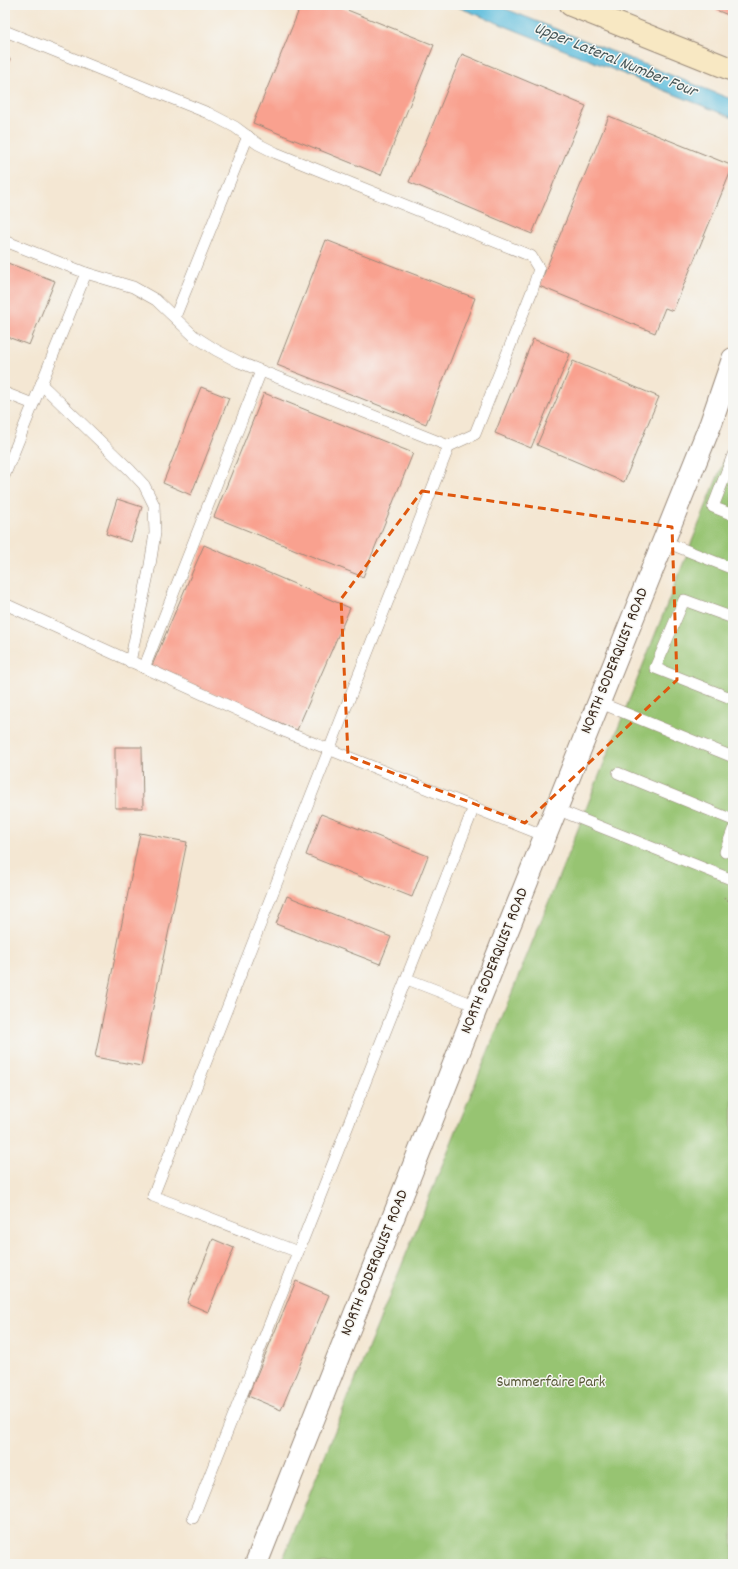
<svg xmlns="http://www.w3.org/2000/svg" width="738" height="1569" viewBox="0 0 738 1569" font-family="Dekko,sans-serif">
	<rect width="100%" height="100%" fill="#f6f6f2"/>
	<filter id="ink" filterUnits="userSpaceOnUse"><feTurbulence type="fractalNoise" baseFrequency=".025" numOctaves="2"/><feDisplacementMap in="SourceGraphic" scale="8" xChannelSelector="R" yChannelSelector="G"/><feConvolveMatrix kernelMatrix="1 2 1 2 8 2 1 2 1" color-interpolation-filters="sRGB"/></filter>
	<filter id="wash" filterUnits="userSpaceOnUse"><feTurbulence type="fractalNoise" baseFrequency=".012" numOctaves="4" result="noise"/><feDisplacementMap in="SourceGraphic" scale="16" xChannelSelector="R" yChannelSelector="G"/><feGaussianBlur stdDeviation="0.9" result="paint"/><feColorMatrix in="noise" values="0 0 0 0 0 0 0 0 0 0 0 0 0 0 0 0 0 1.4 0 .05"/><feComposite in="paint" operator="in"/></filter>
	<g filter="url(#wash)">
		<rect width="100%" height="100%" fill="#f4e7d3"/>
		<path fill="#97c472" stroke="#697748" d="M 733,438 L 733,1564 L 281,1564 L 576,834 Z"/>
		<path fill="#5fbedd" stroke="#4d747e" d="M 453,5 L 496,5 L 733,100 L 733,118 Z"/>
		<g id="blocks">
			<g fill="#f9a18f">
				<path d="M 301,5 L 335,5 L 434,45 L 381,175 L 253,123 Z"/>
				<path d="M 718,5 L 733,5 L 733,17 L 716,10 Z"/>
				<path d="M 462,54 L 586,106 L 532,234 L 409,182 Z"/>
				<path d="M 5,57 L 10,59 L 5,71 Z"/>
				<path d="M 609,116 L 733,166 L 673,311 L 665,308 L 655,333 L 539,286 Z"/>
				<path d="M 326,240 L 475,298 L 426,424 L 277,365 Z"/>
				<path d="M 5,262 L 55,281 L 29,345 L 5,336 Z"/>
				<path d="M 533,339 L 570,354 L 531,448 L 495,433 Z"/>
				<path d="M 573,361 L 659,397 L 624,482 L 537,445 Z"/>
				<path d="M 201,387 L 229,398 L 191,495 L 163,483 Z"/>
				<path d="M 264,393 L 413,453 L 363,577 L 214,517 Z"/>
				<path d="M 117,499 L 142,507 L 131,542 L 106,534 Z"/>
				<path d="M 204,545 L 350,608 L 297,730 L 151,668 Z"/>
				<path d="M 115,747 L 142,747 L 143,808 L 115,808 Z"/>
				<path d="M 321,814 L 428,856 L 412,897 L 306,855 Z"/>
				<path d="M 140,833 L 187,842 L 141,1066 L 95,1057 Z"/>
				<path d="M 287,896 L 391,937 L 380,964 L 276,924 Z"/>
				<path d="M 213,1239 L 234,1248 L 208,1312 L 187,1303 Z"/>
				<path d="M 296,1281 L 329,1295 L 281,1410 L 248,1396 Z"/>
			</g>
		</g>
	</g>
	<g filter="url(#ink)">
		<use href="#blocks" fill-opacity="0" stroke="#988878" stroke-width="1"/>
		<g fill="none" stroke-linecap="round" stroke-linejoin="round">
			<g stroke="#988878" stroke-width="12">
				<g id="lane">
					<path d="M 5,31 L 208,113 L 235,127 L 258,144 L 276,153 L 531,256 L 539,269 L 532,291 L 475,434 L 449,446"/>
					<path d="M 5,241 L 86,273 L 5,474"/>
					<path d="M 86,273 L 133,287 L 156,300 L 194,336 L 216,350 L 239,362 L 449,446 L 153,1196 L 298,1252 L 474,807"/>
					<path d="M 175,317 L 248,136"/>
					<path d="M 41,384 L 130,470 L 144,485 L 154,505 L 155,533 L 150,565 L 130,662"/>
					<path d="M 5,393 L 33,404"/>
					<path d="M 733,455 L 713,507 L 733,515"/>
					<path d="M 663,541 L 733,569"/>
					<path d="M 5,604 L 286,732 L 545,836"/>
					<path d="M 733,618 L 684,600 L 655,668 L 733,699"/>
					<path d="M 144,668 L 261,371"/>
					<path d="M 598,702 L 733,757"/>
					<path d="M 618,773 L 733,820"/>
					<path d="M 556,809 L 733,880"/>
					<path d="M 725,852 L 733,830"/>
					<path d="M 407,979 L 477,1006"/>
					<path d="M 193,1518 L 298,1252"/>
				</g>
			</g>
			<g stroke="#988878" stroke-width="24">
				<path id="street" d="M 256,1564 L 477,1006 L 711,423 L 733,359"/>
			</g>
			<g stroke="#988878" stroke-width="24">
				<path id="secondary" d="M 571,5 L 733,70"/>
			</g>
			<path stroke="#988878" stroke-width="2.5" stroke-dasharray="1 3" stroke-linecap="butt" d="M 724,898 L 733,902"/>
			<use href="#lane" stroke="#fff" stroke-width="11"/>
			<use href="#street" stroke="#fff" stroke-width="22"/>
			<use href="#secondary" stroke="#f8e8c3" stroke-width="22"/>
		</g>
	</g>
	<path fill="none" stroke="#df570d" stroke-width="3" stroke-dasharray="8 5" stroke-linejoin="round" d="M 422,491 L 672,527 L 677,680 L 525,823 L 348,756 L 341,599 Z"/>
	<g text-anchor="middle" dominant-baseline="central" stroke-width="3" stroke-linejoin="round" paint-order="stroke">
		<g font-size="16" fill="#3b2a1e" stroke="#f6f6f2">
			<text transform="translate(615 661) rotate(-68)">NORTH SODERQUIST ROAD</text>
			<text transform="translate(495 961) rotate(-68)">NORTH SODERQUIST ROAD</text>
			<text transform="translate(375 1263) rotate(-68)">NORTH SODERQUIST ROAD</text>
		</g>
		<g font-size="16" fill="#575837" stroke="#f6f6f2">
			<text x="551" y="1382">Summerfaire Park</text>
		</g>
		<g font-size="17" font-style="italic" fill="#465657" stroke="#f6f6f2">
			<text transform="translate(615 61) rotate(22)">Upper Lateral Number Four</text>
		</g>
	</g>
	<rect width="738" height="1569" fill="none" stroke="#f6f6f2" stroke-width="20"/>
</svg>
